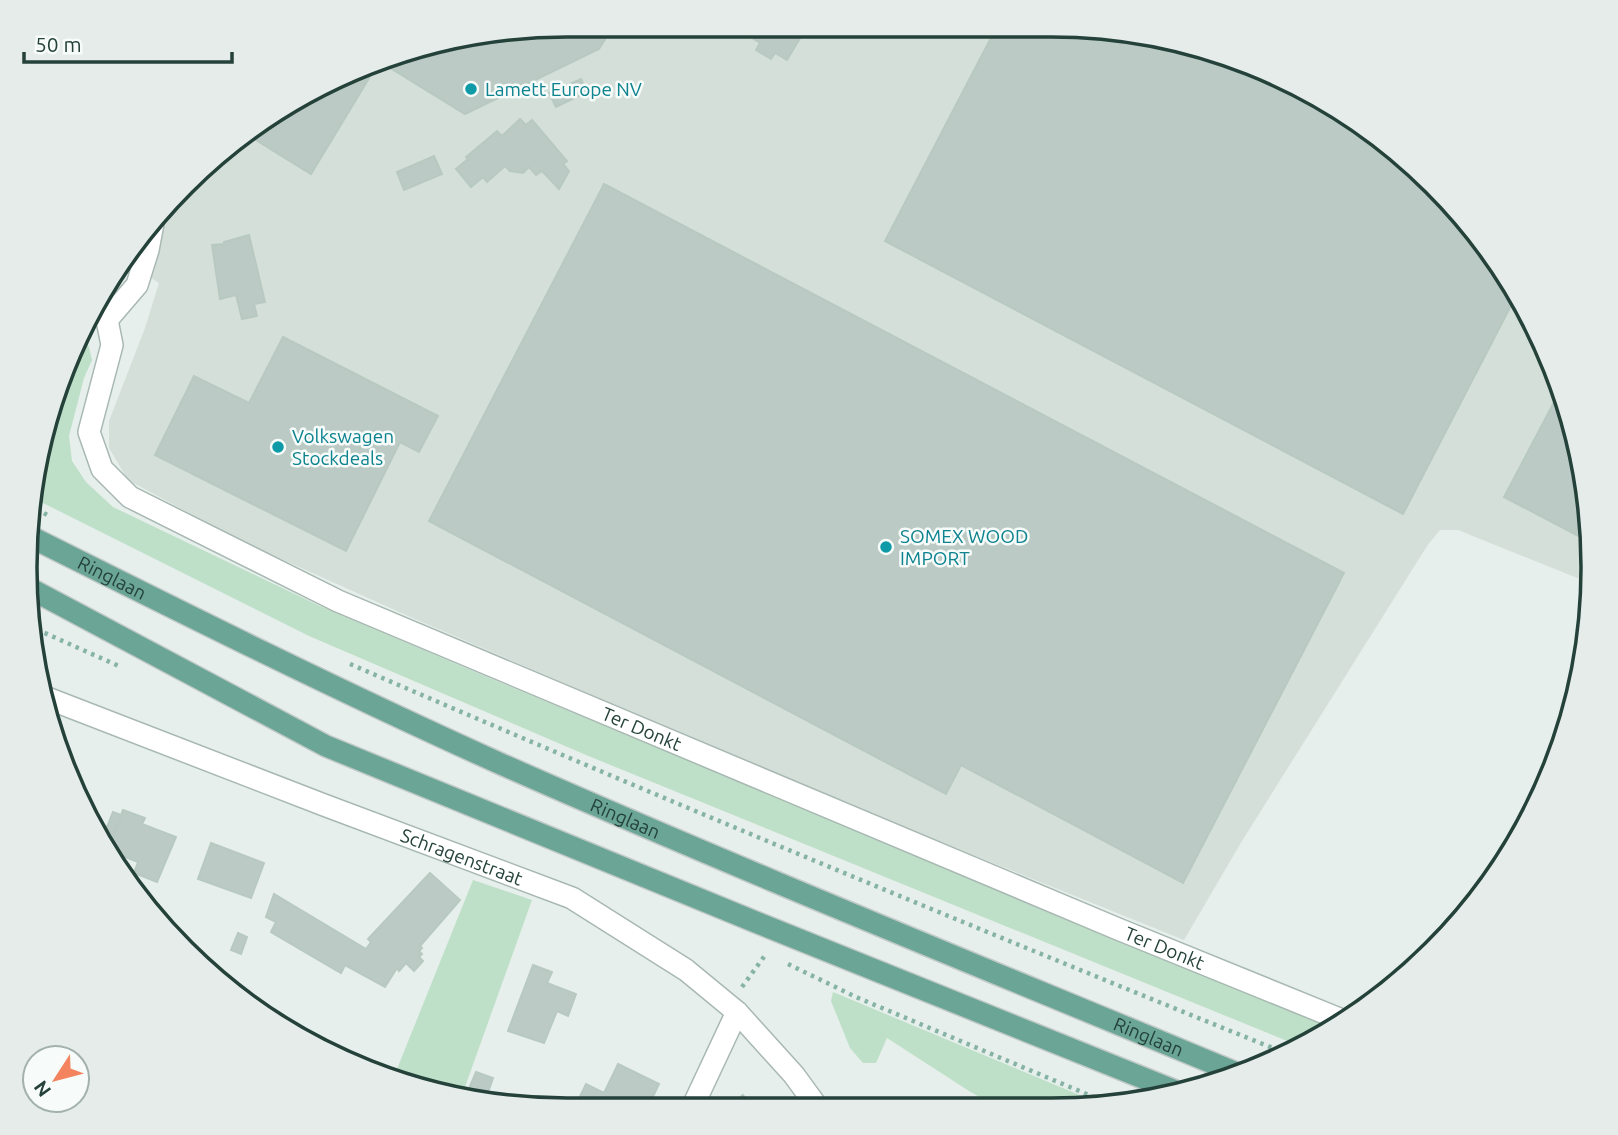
<svg xmlns="http://www.w3.org/2000/svg" width="1618" height="1135" viewBox="0 0 1618 1135" font-family="Ubuntu,sans-serif">
	<rect width="100%" height="100%" fill="#e6efeb"/>
	<path fill="#d4dfda" d="M 568,25 L 1157,35 L 1322,97 L 1458,209 L 1521,296 L 1565,393 L 1589,496 L 1592,584 L 1458,530 L 1440,530 L 1427,546 L 1242,841 L 1184,940 L 827,796 L 408,616 L 237,539 L 128,480 L 109,448 L 109,421 L 145,328 L 159,283 L 128,264 L 130,256 L 159,210 L 266,116 L 427,43 Z"/>
	<g fill="#bfe0c8">
		<path d="M 81,335 L 89,347 L 92,360 L 84,378 L 69,436 L 72,461 L 86,482 L 113,507 L 320,606 L 499,682 L 1332,1027 L 1302,1047 L 586,755 L 309,636 L 29,496 L 66,359 Z"/>
		<path d="M 473,880 L 532,900 L 461,1098 L 427,1092 L 393,1079 Z"/>
		<path d="M 833,992 L 1106,1106 L 997,1107 L 969,1091 L 887,1038 L 876,1063 L 863,1063 L 850,1048 L 831,1001 Z"/>
	</g>
	<g fill="#bbcac4" stroke="#b8c9c2" stroke-width="2">
		<path d="M 568,24 L 614,25 L 599,49 L 465,114 L 382,63 L 427,43 Z"/>
		<path d="M 735,27 L 804,29 L 805,30 L 787,60 L 775,53 L 771,59 L 756,50 L 760,43 Z"/>
		<path d="M 994,32 L 1157,35 L 1322,97 L 1458,209 L 1518,292 L 1403,514 L 885,241 Z"/>
		<path d="M 377,65 L 311,174 L 246,134 L 266,116 Z"/>
		<path d="M 581,79 L 587,92 L 556,107 L 549,93 Z"/>
		<path d="M 520,119 L 526,125 L 532,120 L 567,161 L 563,164 L 569,171 L 559,189 L 542,171 L 536,175 L 529,167 L 523,173 L 510,171 L 505,166 L 487,182 L 483,177 L 471,187 L 456,169 L 468,159 L 466,157 L 497,131 L 502,136 Z"/>
		<path d="M 434,156 L 442,174 L 404,190 L 397,172 Z"/>
		<path d="M 604,184 L 1344,573 L 1183,883 L 961,765 L 946,794 L 429,521 Z"/>
		<path d="M 249,235 L 265,302 L 254,304 L 257,316 L 242,319 L 236,295 L 220,299 L 212,245 L 224,244 L 224,242 Z"/>
		<path d="M 283,337 L 438,416 L 419,452 L 400,442 L 346,551 L 155,455 L 194,376 L 249,403 Z"/>
		<path d="M 1562,387 L 1589,496 L 1590,542 L 1504,497 Z"/>
		<path d="M 123,810 L 145,818 L 142,824 L 176,837 L 157,882 L 134,873 L 138,862 L 110,851 L 108,849 Z"/>
		<path d="M 113,812 L 121,815 L 109,848 L 107,847 L 98,834 L 102,826 L 107,827 Z"/>
		<path d="M 211,843 L 264,863 L 251,898 L 198,879 Z"/>
		<path d="M 430,873 L 460,900 L 420,946 L 422,948 L 419,951 L 422,954 L 419,957 L 423,961 L 414,971 L 406,963 L 399,971 L 397,968 L 385,987 L 345,965 L 341,973 L 271,932 L 276,922 L 266,917 L 274,894 L 366,949 L 371,942 L 368,939 Z"/>
		<path d="M 238,933 L 247,937 L 241,954 L 231,950 Z"/>
		<path d="M 533,965 L 552,972 L 547,983 L 576,994 L 568,1016 L 557,1011 L 544,1043 L 508,1031 Z"/>
		<path d="M 618,1064 L 659,1084 L 647,1109 L 574,1109 L 586,1084 L 604,1093 Z"/>
		<path d="M 476,1072 L 493,1078 L 485,1101 L 465,1098 Z"/>
		<path d="M 743,1095 L 753,1108 L 726,1108 Z"/>
	</g>
	<g fill="none" stroke-linecap="round" stroke-linejoin="round">
		<g stroke="#a8b8b2" stroke-width="24">
			<g id="street">
				<path id="s1" d="M 96,312 L 107,320 L 112,345 L 89,432 L 102,469 L 130,497 L 338,601 L 1118,929 L 1342,1020"/>
				<path d="M 107,320 L 137,285 L 148,250 L 154,218"/>
				<path id="s2" d="M 47,698 L 324,805 L 572,898 L 686,970 L 737,1012 L 794,1075 L 818,1108"/>
				<path d="M 692,1108 L 737,1012"/>
			</g>
		</g>
		<g stroke="#c2cac8" stroke-width="24">
			<g id="primary">
				<path id="s3" d="M 29,536 C 185,614 341,692 501,764 C 743,871 989,970 1234,1072"/>
				<path d="M 29,588 L 326,746 L 758,923 L 1173,1090"/>
			</g>
		</g>
		<g stroke="#86b3a5" stroke-width="4.5" stroke-dasharray="3.5 5" stroke-linecap="butt">
			<path d="M 29,505 L 51,517"/>
			<path d="M 29,626 L 121,667"/>
			<path d="M 350,664 C 662,799 975,928 1290,1055"/>
			<path d="M 788,964 L 856,997 L 1115,1106"/>
			<path d="M 742,987 L 766,954"/>
		</g>
		<use href="#street" stroke="#fff" stroke-width="21"/>
		<use href="#primary" stroke="#6aa596" stroke-width="21"/>
	</g>
	<g fill="#0f9aa8" stroke="#f7fbf9" stroke-width="2.5">
		<circle cx="471" cy="89" r="7"/>
		<circle cx="278" cy="447" r="7"/>
		<circle cx="886" cy="547" r="7"/>
	</g>
	<g text-anchor="middle" dominant-baseline="central" stroke-width="5" stroke-linejoin="round" paint-order="stroke">
		<g font-size="19" fill="#0d838f" stroke="#f7fbf9" text-anchor="start">
			<text x="485" y="89">Lamett Europe NV</text>
			<text x="292" y="436">Volkswagen<tspan x="292" dy="22">Stockdeals</tspan></text>
			<text x="900" y="536">SOMEX WOOD<tspan x="900" dy="22">IMPORT</tspan></text>
		</g>
		<g font-size="19" fill="#24423a" stroke="#f7fbf9">
			<text stroke="none"><textPath href="#s3" startOffset="93">Ringlaan</textPath></text>
			<text stroke="none"><textPath href="#s1" startOffset="770">Ter Donkt</textPath></text>
			<text stroke="none"><textPath href="#s3" startOffset="660">Ringlaan</textPath></text>
			<text stroke="none"><textPath href="#s2" startOffset="444">Schragenstraat</textPath></text>
			<text stroke="none"><textPath href="#s1" startOffset="1337">Ter Donkt</textPath></text>
			<text stroke="none"><textPath href="#s3" startOffset="1227">Ringlaan</textPath></text>
		</g>
	</g>
	<path d="M0 0H1618V1135H0ZM567 37H1051A530 530 0 0 1 1581 567V568A530 530 0 0 1 1051 1098H567A530 530 0 0 1 37 568V567A530 530 0 0 1 567 37Z" fill="#e6ecea" fill-rule="evenodd"/>
	<path fill="none" stroke="#24423a" stroke-width="3.5" d="M567 37H1051A530 530 0 0 1 1581 567V568A530 530 0 0 1 1051 1098H567A530 530 0 0 1 37 568V567A530 530 0 0 1 567 37Z"/>
	<g transform="translate(56 1079) rotate(234)"><circle r="33" fill="#f7fbf9" stroke="#a3b1ad" stroke-width="2"/>
	<path d="M0-5L12 26L0 18L-12 26Z" fill="#f4845f"/>
	<text y="-10" font-size="19" font-weight="bold" text-anchor="middle" fill="#24423a">N</text>
	</g>
	<path d="M24 52v10h208v-10" fill="none" stroke="#24423a" stroke-width="3.5"/>
	<text x="35" y="52" font-size="21" fill="#24423a" stroke="#f7fbf9" stroke-width="5" paint-order="stroke">50 m</text>
</svg>
